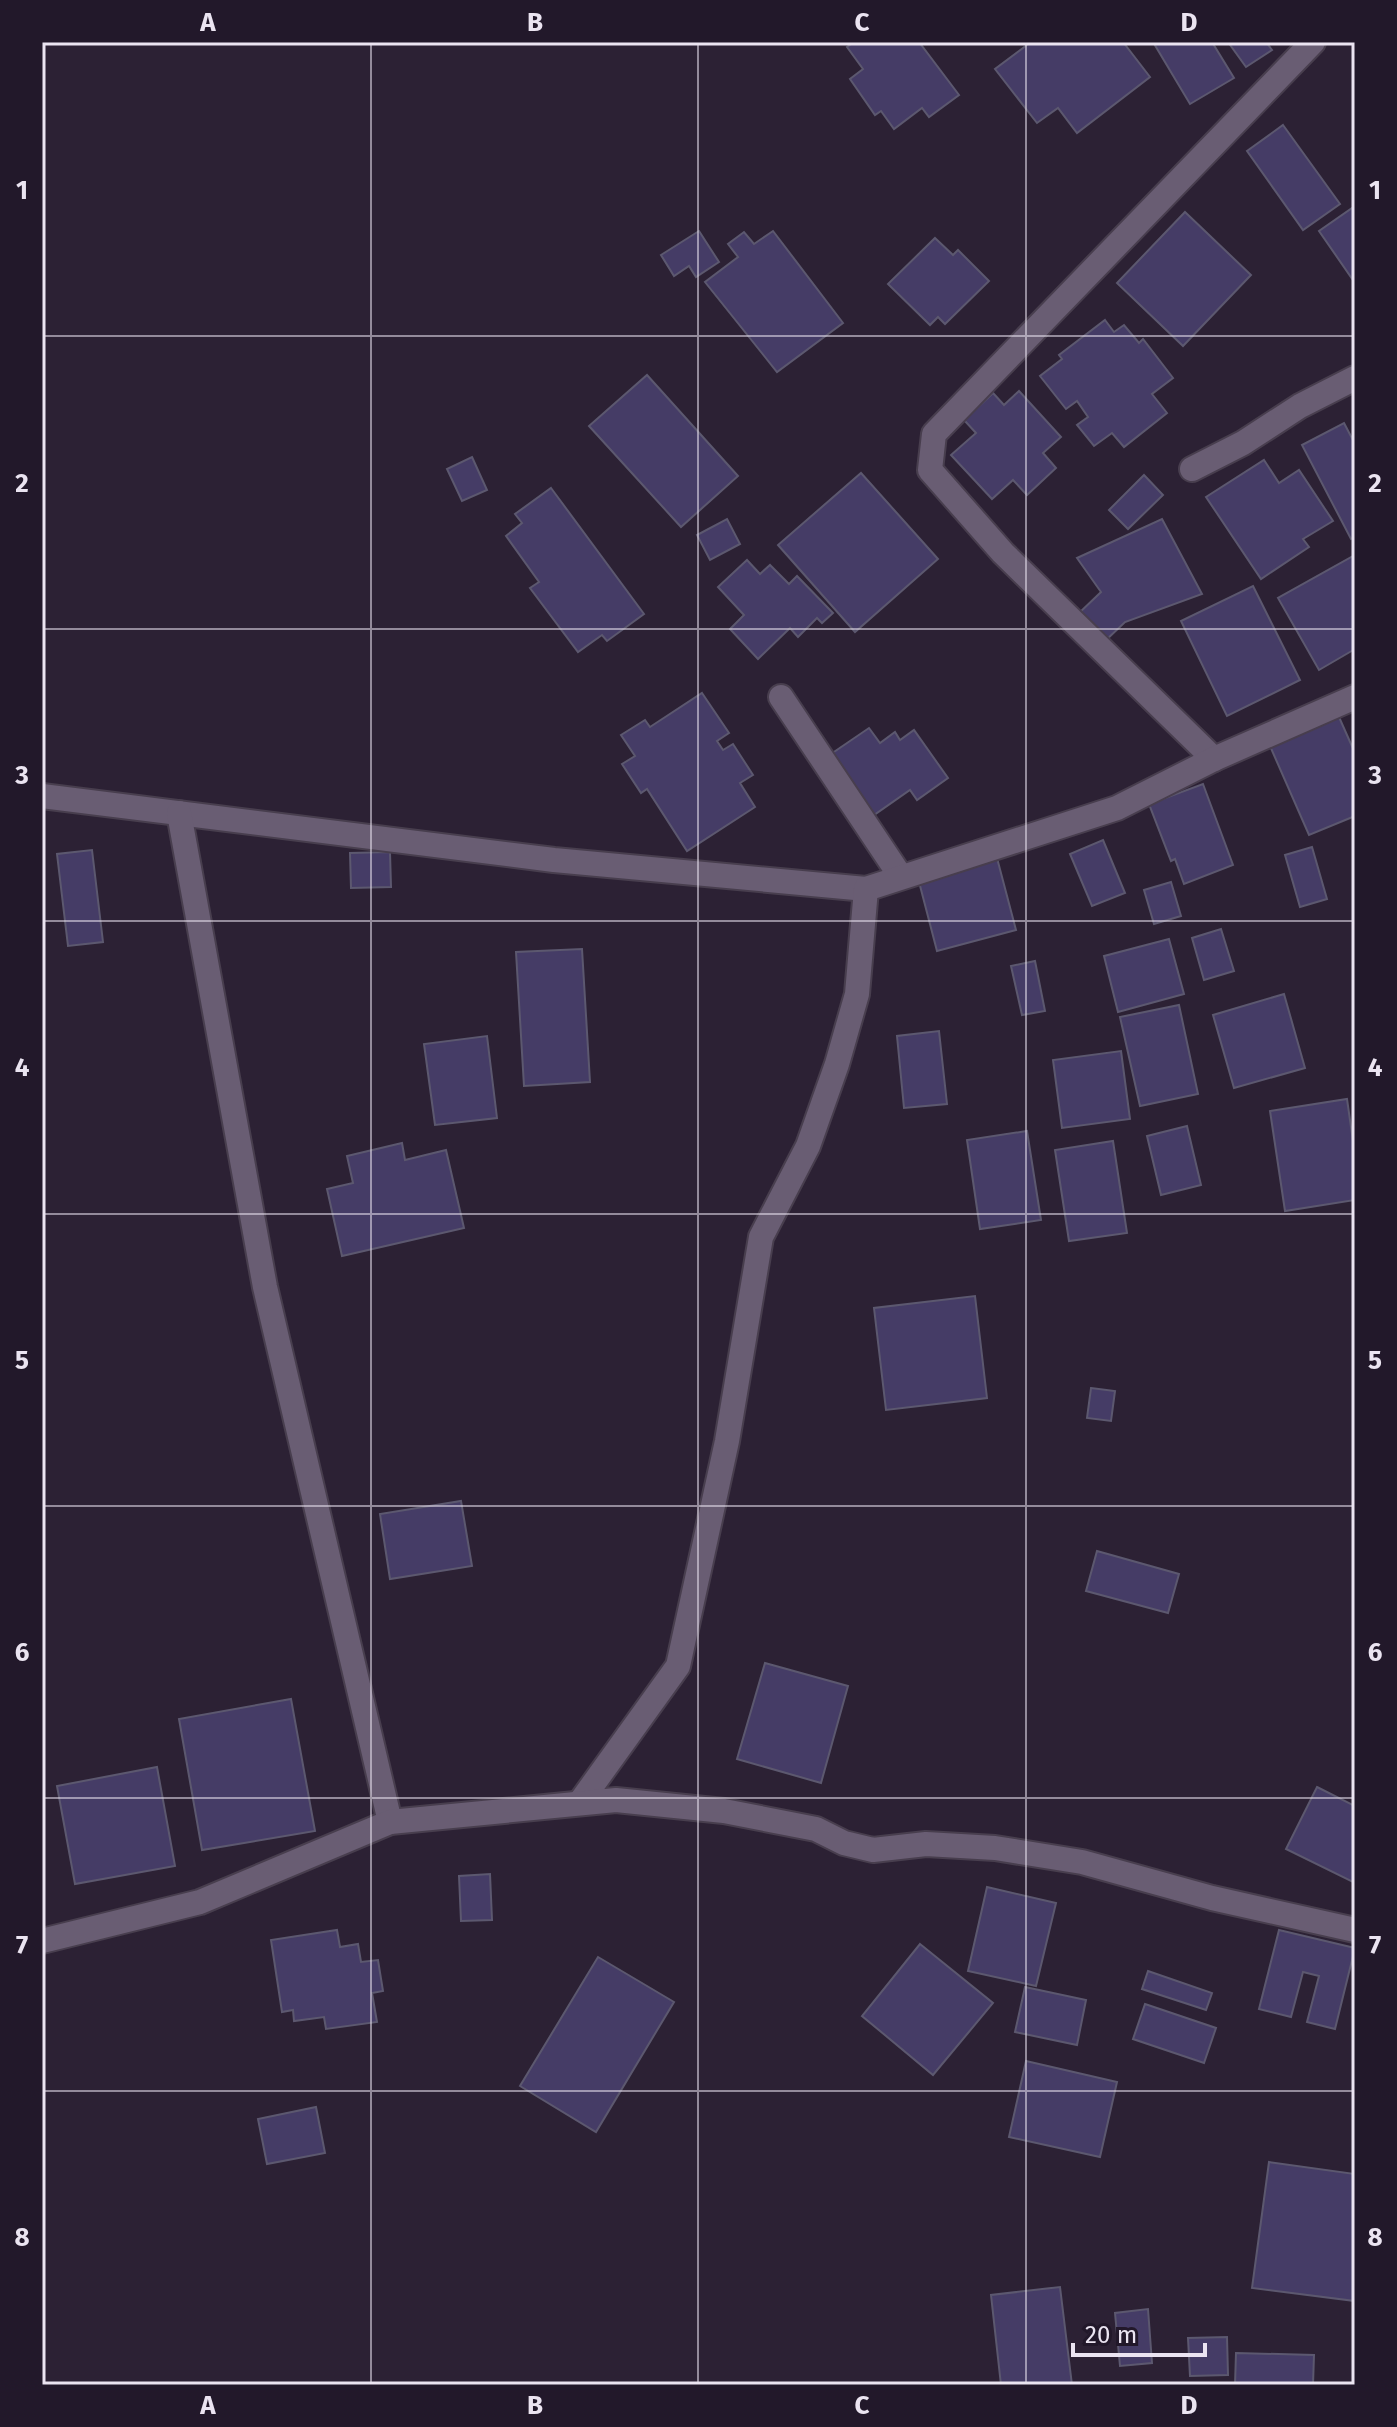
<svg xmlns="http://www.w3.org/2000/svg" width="1397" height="2427" viewBox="0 0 1397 2427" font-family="'Fira Sans',sans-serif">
	<rect width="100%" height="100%" fill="#2c2134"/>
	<g fill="#453c66" stroke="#5c586f" stroke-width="2">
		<path d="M 854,42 L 919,42 L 959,95 L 929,117 L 922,108 L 894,129 L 881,111 L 875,115 L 850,79 L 863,69 L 847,47 Z"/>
		<path d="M 1031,42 L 1123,42 L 1150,77 L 1077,133 L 1058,108 L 1037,123 L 995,69 Z"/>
		<path d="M 1153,42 L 1212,42 L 1234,78 L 1190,104 Z"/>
		<path d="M 1228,42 L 1266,42 L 1272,50 L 1246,67 Z"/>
		<path d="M 1283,125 L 1340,204 L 1303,230 L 1247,151 Z"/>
		<path d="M 1355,206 L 1355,283 L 1319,231 Z"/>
		<path d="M 1185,212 L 1251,275 L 1183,346 L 1117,283 Z"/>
		<path d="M 699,231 L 719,262 L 696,277 L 689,266 L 674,276 L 661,255 Z"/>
		<path d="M 773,231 L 843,323 L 777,372 L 705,282 L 738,257 L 728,244 L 744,232 L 754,244 Z"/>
		<path d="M 935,238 L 953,255 L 958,250 L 989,281 L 945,324 L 938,317 L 930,325 L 888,284 Z"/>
		<path d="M 1105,320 L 1114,332 L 1124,325 L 1139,343 L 1143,339 L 1173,378 L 1152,394 L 1167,413 L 1124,447 L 1112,433 L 1094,446 L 1077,425 L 1088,417 L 1077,401 L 1066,409 L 1040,376 L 1062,359 L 1059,355 Z"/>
		<path d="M 647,375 L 738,476 L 681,527 L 589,426 Z"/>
		<path d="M 1019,391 L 1061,437 L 1043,453 L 1056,468 L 1027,495 L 1013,480 L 992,499 L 951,455 L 976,433 L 964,420 L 993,393 L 1004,405 Z"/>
		<path d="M 1344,423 L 1355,444 L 1355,537 L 1351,539 L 1302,445 Z"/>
		<path d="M 472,457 L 487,490 L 462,501 L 447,469 Z"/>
		<path d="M 1264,460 L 1279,483 L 1299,470 L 1333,521 L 1303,539 L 1309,547 L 1261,579 L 1206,497 Z"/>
		<path d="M 861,473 L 938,559 L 855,632 L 778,545 Z"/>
		<path d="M 1144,475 L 1163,495 L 1128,529 L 1109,510 Z"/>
		<path d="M 551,488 L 644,614 L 607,641 L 602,635 L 578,652 L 530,588 L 539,582 L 506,536 L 522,523 L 515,514 Z"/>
		<path d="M 727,519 L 740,544 L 710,560 L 697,535 Z"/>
		<path d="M 1162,519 L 1202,594 L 1125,622 L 1104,642 L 1078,614 L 1101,592 L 1077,558 Z"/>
		<path d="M 1355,555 L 1355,649 L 1319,670 L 1278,598 Z"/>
		<path d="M 747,560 L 760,574 L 770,565 L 789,584 L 797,576 L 833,613 L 822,623 L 817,618 L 798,637 L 790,628 L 758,659 L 730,629 L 744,615 L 718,587 Z"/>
		<path d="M 1253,586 L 1300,680 L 1227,716 L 1181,621 Z"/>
		<path d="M 702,693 L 729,733 L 717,741 L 723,750 L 733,744 L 753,775 L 740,783 L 755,807 L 687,851 L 647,789 L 641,793 L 622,764 L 635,756 L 621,735 L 645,720 L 650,727 Z"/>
		<path d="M 1339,717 L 1355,753 L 1355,816 L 1309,835 L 1270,746 Z"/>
		<path d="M 869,728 L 880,743 L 895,732 L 900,740 L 914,730 L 948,778 L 917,800 L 910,790 L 874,815 L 831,754 Z"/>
		<path d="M 1203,784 L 1233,865 L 1184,884 L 1175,859 L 1171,861 L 1149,804 Z"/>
		<path d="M 1103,840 L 1125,893 L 1092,906 L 1070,854 Z"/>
		<path d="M 1312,847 L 1327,899 L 1300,907 L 1285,855 Z"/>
		<path d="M 92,850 L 103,942 L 68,946 L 57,854 Z"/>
		<path d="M 390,852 L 391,887 L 351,888 L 350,853 Z"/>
		<path d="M 997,858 L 1016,930 L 937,951 L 918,878 Z"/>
		<path d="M 1171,882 L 1181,916 L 1154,924 L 1144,890 Z"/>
		<path d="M 1221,929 L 1234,971 L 1204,980 L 1192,938 Z"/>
		<path d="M 1169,939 L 1184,994 L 1118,1012 L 1104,956 Z"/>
		<path d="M 582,949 L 590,1082 L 524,1086 L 516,952 Z"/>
		<path d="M 1035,961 L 1045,1011 L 1022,1015 L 1011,966 Z"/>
		<path d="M 1284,994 L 1305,1068 L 1234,1088 L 1213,1015 Z"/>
		<path d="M 1179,1005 L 1198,1094 L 1140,1106 L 1120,1017 Z"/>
		<path d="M 939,1031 L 947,1104 L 904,1108 L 897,1036 Z"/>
		<path d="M 487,1036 L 497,1118 L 435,1125 L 424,1044 Z"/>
		<path d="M 1121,1051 L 1130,1119 L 1062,1128 L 1053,1060 Z"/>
		<path d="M 1347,1099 L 1355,1155 L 1355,1200 L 1285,1211 L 1270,1111 Z"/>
		<path d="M 1187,1126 L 1201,1185 L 1161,1195 L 1147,1136 Z"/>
		<path d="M 1027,1131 L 1041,1220 L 980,1229 L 967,1140 Z"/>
		<path d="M 1113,1141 L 1127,1233 L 1069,1241 L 1055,1150 Z"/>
		<path d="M 402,1143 L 405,1160 L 446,1150 L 464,1228 L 342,1256 L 327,1189 L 353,1183 L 347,1156 Z"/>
		<path d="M 975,1296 L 987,1398 L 886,1410 L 874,1308 Z"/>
		<path d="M 1091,1388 L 1115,1391 L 1111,1421 L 1087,1418 Z"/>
		<path d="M 461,1501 L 472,1566 L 390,1579 L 380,1514 Z"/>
		<path d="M 1097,1551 L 1179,1574 L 1168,1613 L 1086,1591 Z"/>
		<path d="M 765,1663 L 848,1686 L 821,1783 L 737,1759 Z"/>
		<path d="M 291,1699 L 315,1831 L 202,1850 L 179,1719 Z"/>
		<path d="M 157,1767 L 175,1866 L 75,1884 L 57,1786 Z"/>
		<path d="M 1317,1787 L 1355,1806 L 1355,1883 L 1286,1849 Z"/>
		<path d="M 490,1874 L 492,1920 L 461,1921 L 459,1876 Z"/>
		<path d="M 987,1887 L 1056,1903 L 1036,1986 L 968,1971 Z"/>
		<path d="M 337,1930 L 340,1947 L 358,1944 L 361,1962 L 378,1960 L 383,1991 L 372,1993 L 377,2022 L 326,2029 L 324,2017 L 294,2021 L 293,2010 L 282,2012 L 271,1940 Z"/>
		<path d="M 1279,1930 L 1355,1948 L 1335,2029 L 1307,2022 L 1319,1976 L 1303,1972 L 1291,2017 L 1259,2009 Z"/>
		<path d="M 920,1944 L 993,2003 L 933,2075 L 862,2016 Z"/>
		<path d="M 598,1957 L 674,2002 L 596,2132 L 520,2086 Z"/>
		<path d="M 1148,1971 L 1212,1993 L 1206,2010 L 1142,1989 Z"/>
		<path d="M 1025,1987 L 1086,2000 L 1077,2045 L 1015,2032 Z"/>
		<path d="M 1145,2004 L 1216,2028 L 1204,2063 L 1133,2039 Z"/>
		<path d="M 1026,2061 L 1117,2082 L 1100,2157 L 1009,2137 Z"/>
		<path d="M 316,2107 L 325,2153 L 267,2164 L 258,2119 Z"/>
		<path d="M 1269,2162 L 1355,2174 L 1355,2301 L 1252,2288 Z"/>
		<path d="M 1060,2287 L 1072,2385 L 1001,2385 L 991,2295 Z"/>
		<path d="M 1148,2309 L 1152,2363 L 1120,2366 L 1115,2313 Z"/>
		<path d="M 1227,2337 L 1228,2375 L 1190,2376 L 1188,2338 Z"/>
		<path d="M 1236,2353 L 1314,2355 L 1313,2385 L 1235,2385 Z"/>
	</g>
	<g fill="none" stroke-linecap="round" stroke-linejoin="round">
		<g stroke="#483e4e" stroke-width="28">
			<g id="street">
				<path d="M 1192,469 L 1243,443 L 1300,406 L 1355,378"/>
				<path d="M 781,697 L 901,877"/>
				<path d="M 1214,759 L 1003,553 L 930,470 L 934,434 L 1313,42"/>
				<path d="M 42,796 L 554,860 L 866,889"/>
				<path d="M 179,813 L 265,1287 L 390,1822"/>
				<path d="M 581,1801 L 678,1666 L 727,1441 L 761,1237 L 808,1146 L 837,1064 L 857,994 L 866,889 L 1117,808 L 1214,759 L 1355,697"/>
				<path d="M 42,1941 L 200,1902 L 390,1822 L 616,1800 L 724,1811 L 816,1829 L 844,1843 L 873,1850 L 926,1844 L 995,1848 L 1082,1862 L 1212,1898 L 1355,1930"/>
			</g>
		</g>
		<use href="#street" stroke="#695d73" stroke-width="24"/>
	</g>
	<path fill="none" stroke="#ebe4f1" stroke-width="2" stroke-opacity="0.55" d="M 371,42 L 371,2385M 698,42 L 698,2385M 1026,42 L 1026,2385M 42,336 L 1355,336M 42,629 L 1355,629M 42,921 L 1355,921M 42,1214 L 1355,1214M 42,1506 L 1355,1506M 42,1798 L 1355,1798M 42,2091 L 1355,2091"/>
	<rect width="1397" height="2427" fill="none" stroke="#22182a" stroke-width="88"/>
	<path d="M1073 2343v12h132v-12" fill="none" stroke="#ebe4f1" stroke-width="4"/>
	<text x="1085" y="2343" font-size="24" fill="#ebe4f1" stroke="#22182a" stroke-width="6" paint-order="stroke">20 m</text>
	<rect x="44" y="44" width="1309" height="2339" fill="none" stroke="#ebe4f1" stroke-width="3"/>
	<g font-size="26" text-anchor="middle" font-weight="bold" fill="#ebe4f1">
		<text x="208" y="31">A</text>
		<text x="535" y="31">B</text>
		<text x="862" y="31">C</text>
		<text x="1189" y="31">D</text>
		<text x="22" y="199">1</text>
		<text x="1375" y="199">1</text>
		<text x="22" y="492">2</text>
		<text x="1375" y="492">2</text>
		<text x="22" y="784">3</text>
		<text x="1375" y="784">3</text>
		<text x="22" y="1076">4</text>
		<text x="1375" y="1076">4</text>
		<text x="22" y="1369">5</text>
		<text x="1375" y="1369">5</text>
		<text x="22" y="1661">6</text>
		<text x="1375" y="1661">6</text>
		<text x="22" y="1954">7</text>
		<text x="1375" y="1954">7</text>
		<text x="22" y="2246">8</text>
		<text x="1375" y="2246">8</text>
		<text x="208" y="2414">A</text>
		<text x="535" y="2414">B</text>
		<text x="862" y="2414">C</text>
		<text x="1189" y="2414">D</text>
	</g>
</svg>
